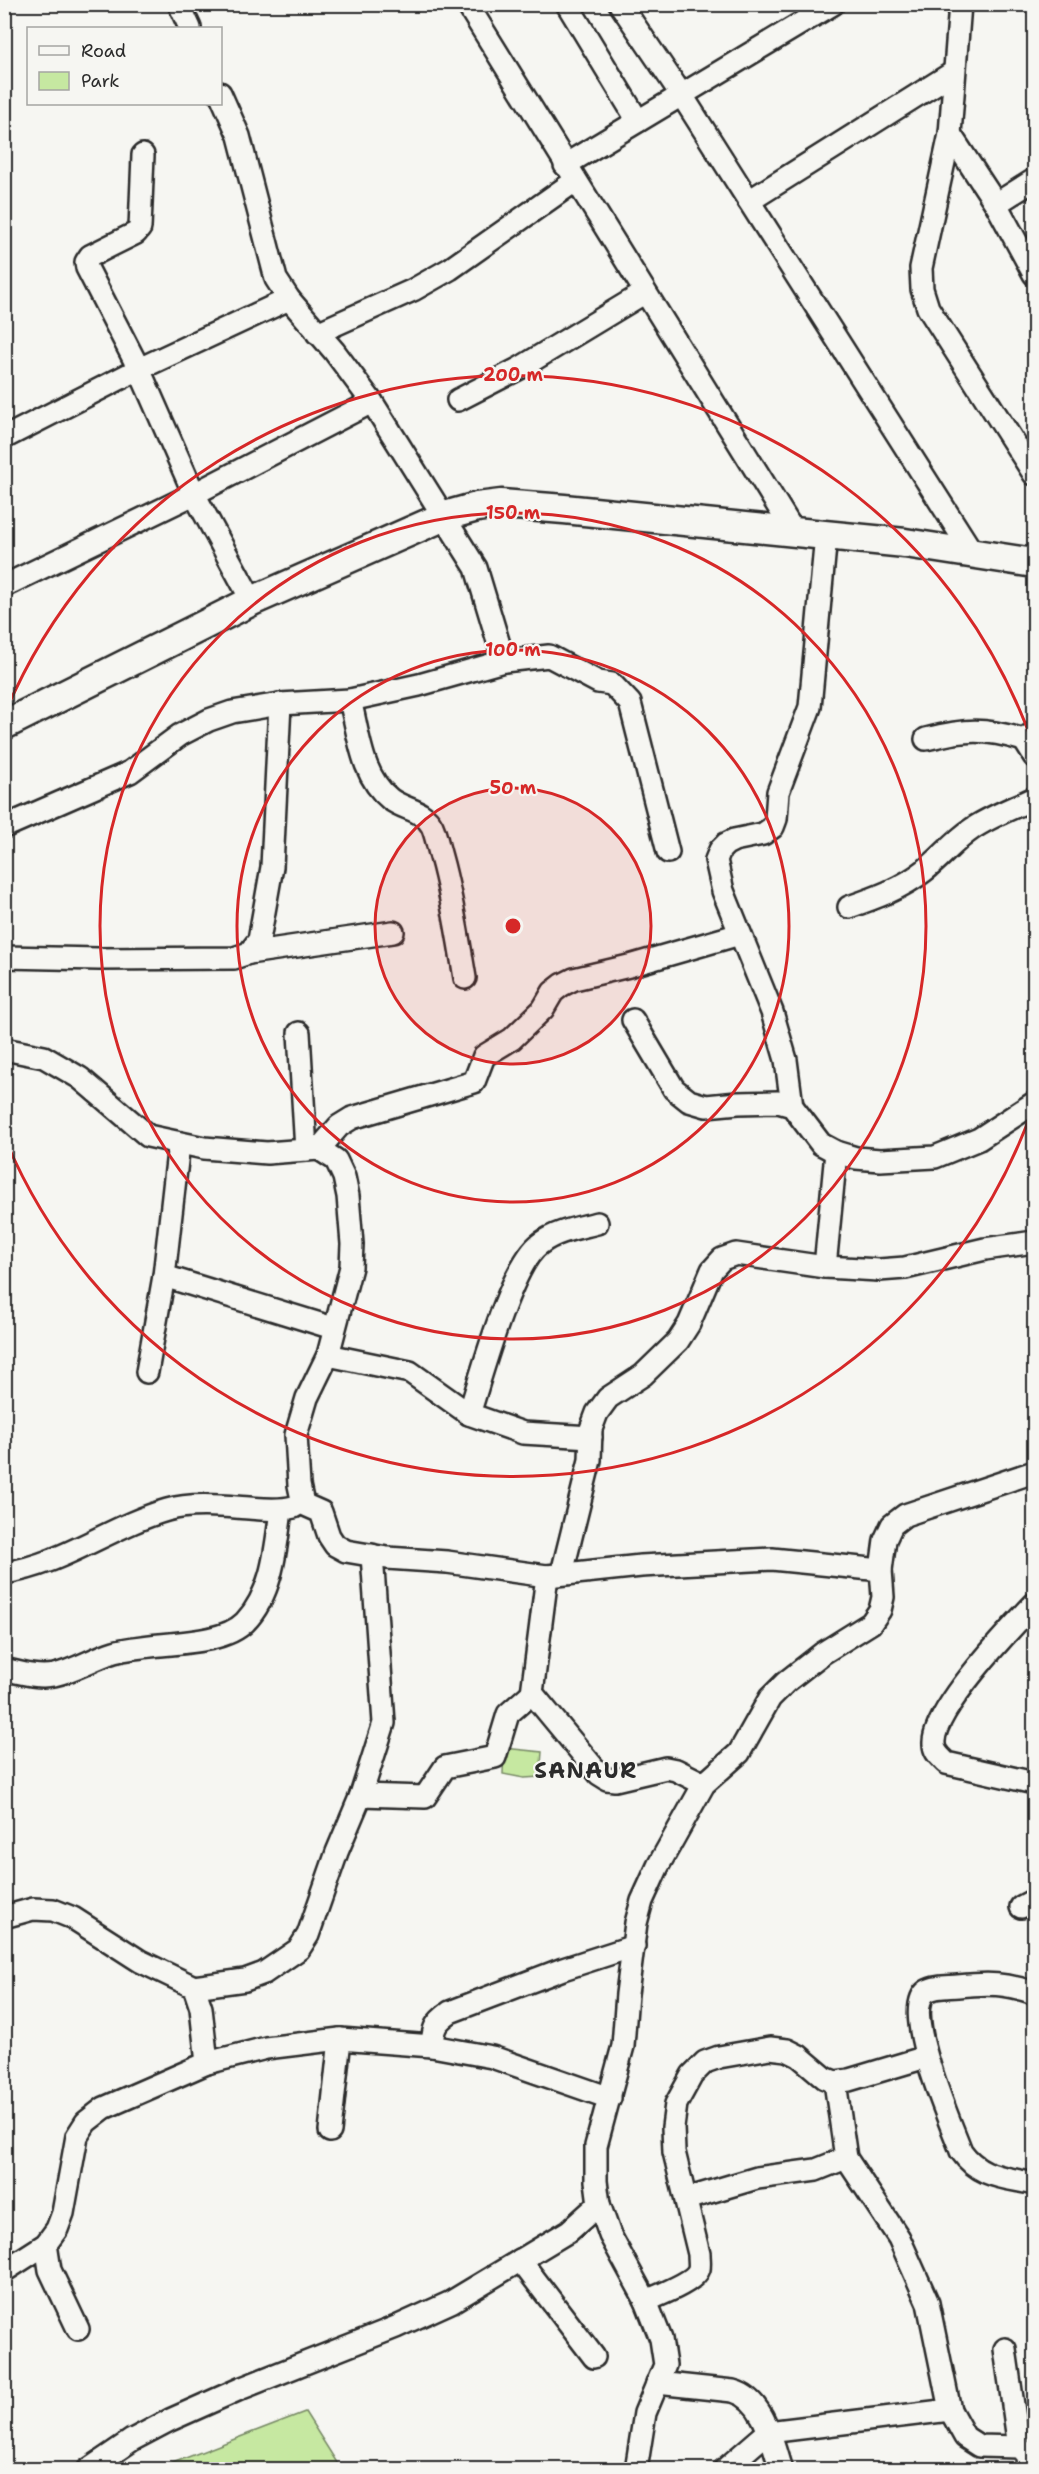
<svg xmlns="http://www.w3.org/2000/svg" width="1039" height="2474" viewBox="0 0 1039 2474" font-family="'Shantell Sans',sans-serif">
	<rect width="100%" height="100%" fill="#f6f6f2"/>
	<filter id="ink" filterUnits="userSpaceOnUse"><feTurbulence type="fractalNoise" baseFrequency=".0167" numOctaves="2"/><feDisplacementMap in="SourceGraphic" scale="12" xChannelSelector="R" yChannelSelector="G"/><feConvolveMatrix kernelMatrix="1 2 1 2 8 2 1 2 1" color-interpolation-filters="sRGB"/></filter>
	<g filter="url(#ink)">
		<g fill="#c6e8a1" stroke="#788a66" stroke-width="1.5">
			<path d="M 504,1748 L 542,1752 L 540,1777 L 524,1778 L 503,1774 Z"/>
			<path d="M 305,2412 L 341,2469 L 157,2469 Z"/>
		</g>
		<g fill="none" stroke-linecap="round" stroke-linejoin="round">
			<g stroke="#2b2b2b" stroke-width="26">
				<g id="street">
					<path d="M 179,4 L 190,28"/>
					<path d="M 467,4 L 794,532"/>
					<path d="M 567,4 L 638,121"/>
					<path d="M 620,4 L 681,94 L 972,552"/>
					<path d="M 960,4 L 950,134 L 921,268 L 922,289 L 928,308 L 1034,474"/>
					<path d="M 220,93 L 239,136 L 276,279 L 289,299 L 334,351 L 372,402 L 476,568 L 504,661"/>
					<path d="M 950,134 L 996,204 L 1034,274"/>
					<path d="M 143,155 L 140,228 L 136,233 L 90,256 L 86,262 L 87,268 L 139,369 L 194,494 L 252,601"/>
					<path d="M 565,165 L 833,4"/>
					<path d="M 749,201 L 954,72"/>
					<path d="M 996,204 L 1034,180"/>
					<path d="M 317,333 L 413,290 L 450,269 L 575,181"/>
					<path d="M 458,400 L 520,368 L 644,293"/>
					<path d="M 4,438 L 139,369 L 289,299"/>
					<path d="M 4,586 L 194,494 L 372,402"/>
					<path d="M 350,700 C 359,734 361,776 390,799 C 404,810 423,809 432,826 C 436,835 438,847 441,857 C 452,896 458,937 465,978"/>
					<path d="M 1034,732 L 1024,740 L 1034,756"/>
					<path d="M 926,739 C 966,729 984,728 1024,740"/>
					<path d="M 4,827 L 130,772 L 180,735 L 209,720 L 232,712 L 280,704 L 350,700 L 419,685 L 504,661 L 549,656 L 598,682 L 612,684 L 630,703 L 668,852"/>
					<path d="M 849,907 C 875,898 901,889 924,871 C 941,858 954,841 972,829 C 991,816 1014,808 1034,798"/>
					<path d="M 249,953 L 393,932"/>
					<path d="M 4,957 L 99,959 L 234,958 L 249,953 L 259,940 L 272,867 L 280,704"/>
					<path d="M 633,1020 L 674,1089 L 689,1101 L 706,1106 L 738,1103 L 778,1102 L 792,1106 L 821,1144 L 836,1152 L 856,1158 L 880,1160 L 935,1157 L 979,1139 L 1034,1103"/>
					<path d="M 299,1033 L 306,1150"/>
					<path d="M 4,1049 L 44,1057 L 80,1078 L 148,1136 L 204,1148 L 267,1153 L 319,1149 L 339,1126 L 352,1118 L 474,1082 L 484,1056 L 512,1039 L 543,1009 L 553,992 L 562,985 L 574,979 L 629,966 L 740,934"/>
					<path d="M 792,1106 L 786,1060 L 772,1012 L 723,891 L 716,860 L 720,850 L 726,844 L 734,840 L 763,834 L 773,827 L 776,819 L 778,792 L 810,707 L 826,535"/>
					<path d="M 319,1149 L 336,1160 L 344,1177 L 348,1196 L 352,1244 L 351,1267 L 328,1355 L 307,1398 L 296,1435 L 299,1485 L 303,1504 L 321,1512 L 329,1536 L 335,1545 L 346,1551 L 387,1558 L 447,1562 L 547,1576 L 641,1566 L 772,1559 L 881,1570"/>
					<path d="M 825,1267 L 836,1152"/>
					<path d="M 164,1276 L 333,1328"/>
					<path d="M 328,1355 L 410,1372 L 469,1414 L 523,1433 L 591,1437"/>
					<path d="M 147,1372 L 164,1276 L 179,1143"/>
					<path d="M 469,1414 C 481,1377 511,1263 541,1243 C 557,1231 578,1228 597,1223"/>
					<path d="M 4,1573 C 62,1565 111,1526 167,1510 C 193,1503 221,1506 249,1508 C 264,1509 279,1511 294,1507"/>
					<path d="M 562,1573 L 590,1460 L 591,1429 L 597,1413 L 608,1398 L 643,1375 L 678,1341 L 689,1324 L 712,1270 L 722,1259 L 736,1254 L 825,1267 L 879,1270 L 905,1268 L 985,1249 L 1034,1242"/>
					<path d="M 547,1576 L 532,1693 L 599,1774 L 607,1779 L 615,1780 L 666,1768 L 676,1770 L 704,1784"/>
					<path d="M 1034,1604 C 1011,1628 931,1712 934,1744 C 934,1753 941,1757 946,1763 L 1034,1783"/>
					<path d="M 4,1669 C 21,1673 37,1678 54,1675 C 74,1671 94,1658 114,1652 C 151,1641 220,1648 245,1622 C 273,1593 276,1547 281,1510"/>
					<path d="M 361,1795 L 425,1797 L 445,1767 L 495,1757 L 508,1714 L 532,1693"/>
					<path d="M 1021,1907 L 1034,1900"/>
					<path d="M 4,1917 L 33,1909 L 53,1910 L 73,1918 L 140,1961 L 194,1987 L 201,2008 L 207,2063"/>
					<path d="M 194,1987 L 245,1980 L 264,1973 L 299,1949 L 308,1935 L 337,1852 L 361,1795 L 384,1723 L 372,1555"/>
					<path d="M 1034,1993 C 1006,1983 988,1983 958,1986 C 949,1987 935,1986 927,1991 C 900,2010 952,2126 961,2151 C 980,2178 1005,2177 1034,2184"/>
					<path d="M 432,2046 C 433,2027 435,2023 450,2012 L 563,1969 L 634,1946"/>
					<path d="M 835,2082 L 846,2158 L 899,2238 L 928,2303 L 950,2410 L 965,2437 L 979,2446 L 1019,2447 L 1026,2454 L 1030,2470"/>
					<path d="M 330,2131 L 340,2039"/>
					<path d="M 686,2199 L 757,2178 L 816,2170 L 846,2158"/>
					<path d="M 46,2244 L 50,2270 L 78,2329"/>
					<path d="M 520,2260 L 594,2357"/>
					<path d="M 4,2271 L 46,2244 L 57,2229 L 63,2213 L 77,2136 L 86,2122 L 104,2108 L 207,2063 L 266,2048 L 340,2039 L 432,2046 L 492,2057 L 610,2098"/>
					<path d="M 646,2301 C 659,2295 695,2282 699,2269 C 700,2265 699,2258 699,2254 L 674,2152 L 673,2127 L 676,2104 L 692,2075 L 705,2062 L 719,2057 L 770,2048 L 787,2050 L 799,2056 L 825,2078 L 835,2082 L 849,2080 L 926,2057"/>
					<path d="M 1005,2349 L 1019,2447"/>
					<path d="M 657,2383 L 733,2391 C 764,2399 772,2442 781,2470"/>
					<path d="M 88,2470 L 132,2440 L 170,2420 L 242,2388 L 396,2327 L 451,2302 L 569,2231 L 599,2204"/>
					<path d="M 636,2470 L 645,2413 L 665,2365 L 661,2339 L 646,2301 L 610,2235 L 599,2204 L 596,2181 L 596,2146 L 623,2046 L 627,1994 L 636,1923 L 642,1901 L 658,1866 L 704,1784 L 739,1753 L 770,1698 L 786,1682 L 823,1653 L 871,1623 L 880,1610 L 883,1597 L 881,1570 L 885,1540 L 892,1525 L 905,1515 L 1034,1472"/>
					<path d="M 724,2470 L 768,2432 L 950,2410"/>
				</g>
			</g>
			<g stroke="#2b2b2b" stroke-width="33">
				<path id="secondary" d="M 4,725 L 252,601 L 445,516 L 477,507 L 501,504 L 564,509 L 905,543 L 1034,563"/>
			</g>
			<use href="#street" stroke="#f6f6f2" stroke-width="21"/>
			<use href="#secondary" stroke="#f6f6f2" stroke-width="28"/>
		</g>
	</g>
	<circle cx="513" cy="926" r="138" fill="#d62828" fill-opacity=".12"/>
	<g fill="none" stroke="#d62828" stroke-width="3">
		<circle cx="513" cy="926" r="138"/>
		<circle cx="513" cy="926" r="276"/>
		<circle cx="513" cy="926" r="413"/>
		<path d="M1034 1105A551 551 0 0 1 6 1141M6 711A551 551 0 0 1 1034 747"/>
	</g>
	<g text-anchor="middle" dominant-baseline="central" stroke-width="4.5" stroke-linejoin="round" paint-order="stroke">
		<g font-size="22" font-weight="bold" letter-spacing="1.5" fill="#2b2b2b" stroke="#f6f6f2">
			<text x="586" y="1770">SANAUR</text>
		</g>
	</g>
	<circle cx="513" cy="926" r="9" fill="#d62828" stroke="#f6f6f2" stroke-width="3"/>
	<g font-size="18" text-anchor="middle" font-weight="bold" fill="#d62828" stroke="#f6f6f2" stroke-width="4.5" stroke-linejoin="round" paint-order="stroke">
		<text x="513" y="381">200 m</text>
		<text x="513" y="519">150 m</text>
		<text x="513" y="656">100 m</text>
		<text x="513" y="794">50 m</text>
	</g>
	<rect width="1039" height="2474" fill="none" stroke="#f6f6f2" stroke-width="24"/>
	<rect x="12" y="12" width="1015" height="2450" fill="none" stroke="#2b2b2b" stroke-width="2" filter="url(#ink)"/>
	<rect x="27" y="27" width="195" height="78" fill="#f6f6f2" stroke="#a5a5a2" stroke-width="1.5"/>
	<rect x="39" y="46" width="30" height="9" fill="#f6f6f2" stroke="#a5a5a2" stroke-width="1.5"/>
	<text x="81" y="57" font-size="18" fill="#2b2b2b">Road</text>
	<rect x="39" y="72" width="30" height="18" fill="#c6e8a1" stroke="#a5a5a2" stroke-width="1.5"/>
	<text x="81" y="87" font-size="18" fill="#2b2b2b">Park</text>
</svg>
